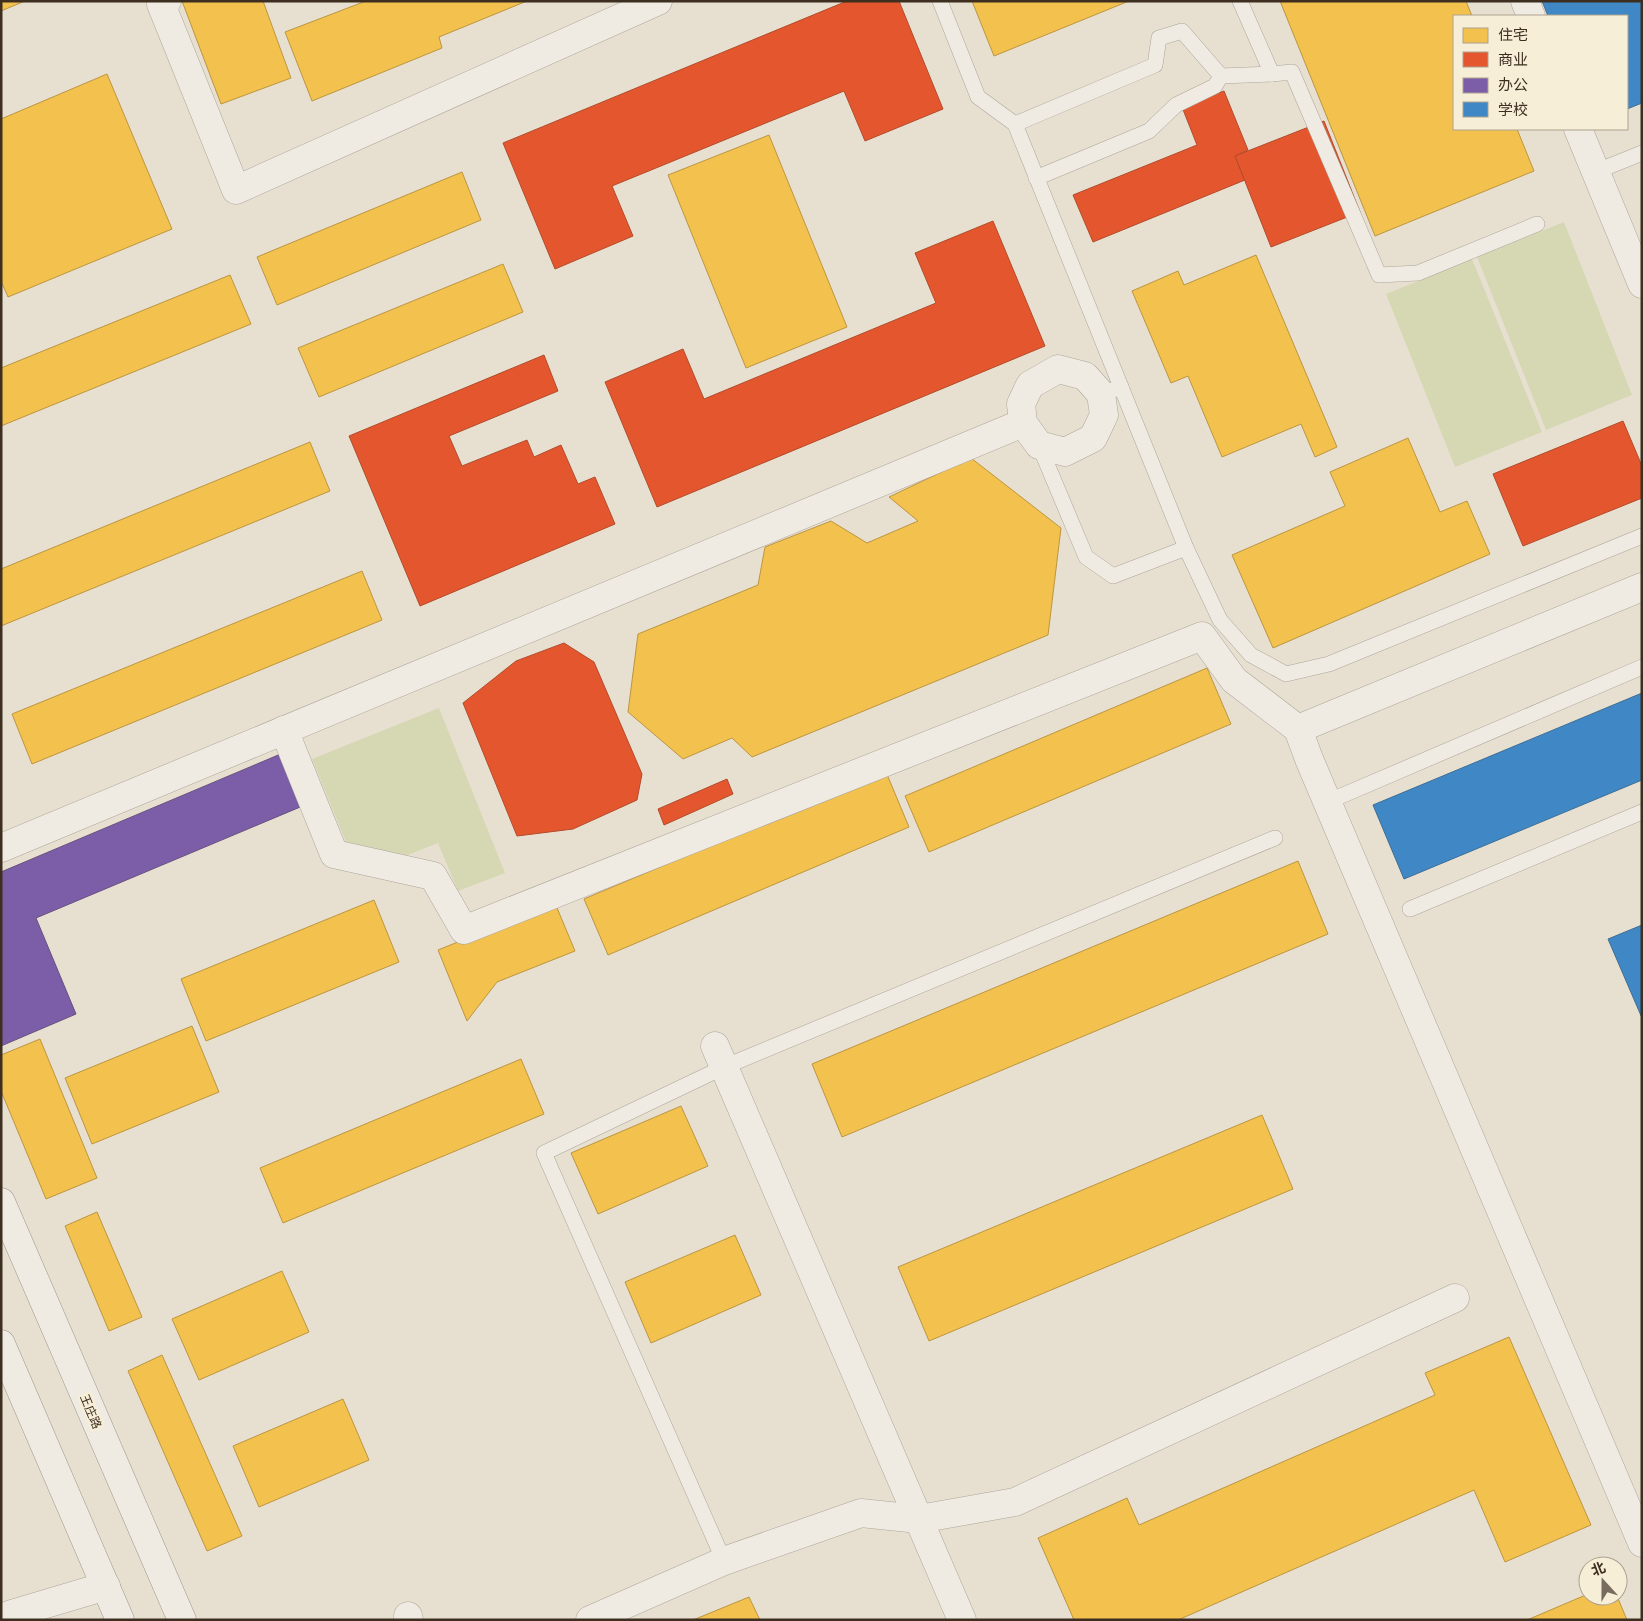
<svg xmlns="http://www.w3.org/2000/svg" width="1643" height="1621" viewBox="0 0 1643 1621" font-family="Georgia,'Noto Sans SC',serif">
	<rect width="100%" height="100%" fill="#e7e0d1"/>
	<g fill="#d6d7b3">
		<path d="M 1564,222 L 1632,395 L 1546,430 L 1477,257 Z"/>
		<path d="M 1472,259 L 1542,432 L 1455,467 L 1386,294 Z"/>
		<path d="M 439,708 L 505,873 L 458,891 L 438,843 L 385,864 L 349,849 L 312,759 Z"/>
	</g>
	<g fill="#f2c14e" stroke="#bc9540">
		<path d="M 1,1 L 25,1 L 1,11 Z"/>
		<path d="M 182,1 L 263,1 L 291,78 L 221,104 Z"/>
		<path d="M 366,1 L 527,1 L 439,37 L 442,48 L 312,101 L 285,32 Z"/>
		<path d="M 972,1 L 1129,1 L 994,56 Z"/>
		<path d="M 1280,1 L 1466,1 L 1472,16 L 1454,16 L 1454,129 L 1517,129 L 1534,171 L 1375,236 Z"/>
		<path d="M 107,74 L 172,229 L 8,297 L 1,281 L 1,119 Z"/>
		<path d="M 769,135 L 847,327 L 746,368 L 668,175 Z"/>
		<path d="M 462,172 L 481,220 L 277,305 L 257,257 Z"/>
		<path d="M 1256,255 L 1337,447 L 1315,457 L 1301,424 L 1222,457 L 1188,376 L 1171,383 L 1132,291 L 1178,271 L 1184,285 Z"/>
		<path d="M 503,264 L 523,312 L 319,397 L 298,348 Z"/>
		<path d="M 230,275 L 251,324 L 1,426 L 1,368 Z"/>
		<path d="M 1408,438 L 1440,512 L 1467,501 L 1490,554 L 1273,648 L 1232,555 L 1345,506 L 1330,472 Z"/>
		<path d="M 310,442 L 330,491 L 1,626 L 1,569 Z"/>
		<path d="M 971,458 L 1061,528 L 1048,635 L 752,757 L 732,738 L 683,759 L 628,712 L 638,634 L 758,585 L 765,547 L 831,521 L 867,543 L 918,521 L 889,497 Z"/>
		<path d="M 362,571 L 382,620 L 32,764 L 12,714 Z"/>
		<path d="M 1207,668 L 1231,724 L 929,852 L 905,796 Z"/>
		<path d="M 886,772 L 909,827 L 608,955 L 584,899 Z"/>
		<path d="M 1298,861 L 1328,934 L 842,1137 L 812,1064 Z"/>
		<path d="M 374,900 L 399,962 L 206,1041 L 181,979 Z"/>
		<path d="M 555,903 L 575,951 L 497,982 L 467,1021 L 438,950 Z"/>
		<path d="M 192,1026 L 219,1092 L 92,1144 L 65,1078 Z"/>
		<path d="M 40,1039 L 97,1178 L 46,1199 L 1,1091 L 1,1055 Z"/>
		<path d="M 521,1059 L 544,1114 L 283,1223 L 260,1168 Z"/>
		<path d="M 681,1106 L 708,1166 L 598,1214 L 571,1153 Z"/>
		<path d="M 1262,1115 L 1293,1189 L 929,1341 L 898,1267 Z"/>
		<path d="M 97,1212 L 142,1317 L 109,1331 L 65,1226 Z"/>
		<path d="M 735,1235 L 761,1295 L 651,1343 L 625,1282 Z"/>
		<path d="M 282,1271 L 309,1332 L 199,1380 L 172,1319 Z"/>
		<path d="M 1509,1337 L 1591,1525 L 1505,1562 L 1474,1490 L 1178,1620 L 1074,1620 L 1038,1538 L 1127,1498 L 1139,1525 L 1435,1395 L 1425,1373 Z"/>
		<path d="M 162,1355 L 242,1536 L 207,1551 L 128,1371 Z"/>
		<path d="M 343,1399 L 369,1460 L 259,1507 L 233,1446 Z"/>
		<path d="M 1588,1594 L 1588,1596 L 1617,1596 L 1627,1620 L 1527,1620 Z"/>
		<path d="M 749,1597 L 760,1620 L 693,1620 Z"/>
	</g>
	<g fill="#e4572e" stroke="#b24b2a">
		<path d="M 847,1 L 899,1 L 943,109 L 865,141 L 844,91 L 612,186 L 633,236 L 555,269 L 503,143 Z"/>
		<path d="M 1224,91 L 1248,150 L 1235,156 L 1245,180 L 1093,242 L 1073,195 L 1197,145 L 1182,107 Z"/>
		<path d="M 1324,121 L 1360,212 L 1271,247 L 1235,156 Z"/>
		<path d="M 993,221 L 1045,346 L 657,507 L 605,382 L 683,349 L 704,399 L 936,303 L 915,253 Z"/>
		<path d="M 544,355 L 558,391 L 449,436 L 462,466 L 527,440 L 534,457 L 561,445 L 578,484 L 595,477 L 615,524 L 420,606 L 349,436 Z"/>
		<path d="M 1623,421 L 1642,466 L 1642,498 L 1523,546 L 1493,474 Z"/>
		<path d="M 564,643 L 594,662 L 642,774 L 637,800 L 573,829 L 517,836 L 463,703 L 516,661 Z"/>
		<path d="M 727,779 L 733,794 L 664,825 L 658,809 Z"/>
	</g>
	<path fill="#7b5ea7" stroke="#68507e" d="M 283,753 L 305,805 L 36,918 L 76,1014 L 1,1046 L 1,872 Z"/>
	<g fill="#3f88c5" stroke="#3e6d94">
		<path d="M 1542,1 L 1642,1 L 1642,103 L 1627,109 L 1627,16 L 1548,16 Z"/>
		<path d="M 1642,693 L 1642,780 L 1404,879 L 1373,805 Z"/>
		<path d="M 1642,925 L 1642,1018 L 1608,939 Z"/>
	</g>
	<g fill="none" stroke-linecap="round" stroke-linejoin="round">
		<g stroke="#ada599" stroke-width="16">
			<g id="service">
				<path d="M 940,1 L 978,97 L 1015,124 L 1121,387"/>
				<path d="M 1272,74 L 1292,72 L 1379,275 L 1418,273 L 1537,224"/>
				<path d="M 1015,124 L 1155,65 L 1159,38 L 1182,31 L 1221,76 L 1272,74 L 1240,1"/>
				<path d="M 1595,172 L 1642,153"/>
				<path d="M 1036,178 L 1149,131 L 1176,105 L 1215,86 L 1221,76"/>
				<path d="M 1101,394 L 1121,387 L 1186,548 L 1220,620 L 1251,655 L 1286,674 L 1329,664 L 1642,536"/>
				<path d="M 1039,445 L 1086,557 L 1113,576 L 1186,548"/>
				<path d="M 1327,802 L 1642,667"/>
				<path d="M 1410,909 L 1642,812"/>
				<path d="M 724,1561 L 544,1153 L 724,1067 L 1275,838"/>
			</g>
		</g>
		<g stroke="#ada599" stroke-width="29">
			<g id="minor">
				<path d="M 167,1 L 161,4 L 236,190 L 658,1"/>
				<path d="M 1525,1 L 1531,16"/>
				<path d="M 1578,129 L 1642,284"/>
				<path d="M 1058,369 L 1085,376 L 1101,394 L 1104,415 L 1093,438 L 1065,452 L 1039,445 L 1023,423 L 1021,404 L 1030,385 Z"/>
				<path d="M 1298,729 L 1642,587"/>
				<path d="M 284,730 L 334,854 L 433,876 L 464,930 L 1202,636 L 1234,680 L 1298,729 L 1309,759 L 1642,1543"/>
				<path d="M 1,848 L 1023,423"/>
				<path d="M 715,1046 L 962,1620"/>
				<path d="M 408,1616 L 409,1620"/>
				<path d="M 1,1618 L 12,1614 L 106,1586"/>
				<path d="M 590,1620 L 724,1561 L 861,1513 L 919,1519 L 1015,1502 L 1455,1298"/>
			</g>
		</g>
		<g stroke="#9c958a" stroke-width="29">
			<g id="secondary">
				<path d="M 1,1202 L 182,1620"/>
				<path d="M 1,1344 L 120,1620"/>
			</g>
		</g>
		<use href="#service" stroke="#efebe3" stroke-width="15"/>
		<use href="#minor" stroke="#efebe3" stroke-width="28"/>
		<use href="#secondary" stroke="#efebe3" stroke-width="28"/>
	</g>
	<g text-anchor="middle" dominant-baseline="central" stroke-width="5" stroke-linejoin="round" paint-order="stroke">
		<g font-size="12" fill="#3d2e20" stroke="#f7eed8">
			<text transform="translate(92 1411) rotate(67)">王庄路</text>
		</g>
	</g>
	<rect width="1643" height="1621" fill="none" stroke="#3d2e20" stroke-width="5"/>
	<rect x="1453" y="15" width="175" height="115" fill="#f7eed8" stroke="#ada18e"/>
	<rect x="1463" y="28" width="25" height="15" fill="#f2c14e" stroke="#ada18e"/>
	<text x="1498" y="40" font-size="15" fill="#3d2e20">住宅</text>
	<rect x="1463" y="52" width="25" height="15" fill="#e4572e" stroke="#ada18e"/>
	<text x="1498" y="65" font-size="15" fill="#3d2e20">商业</text>
	<rect x="1463" y="78" width="25" height="15" fill="#7b5ea7" stroke="#ada18e"/>
	<text x="1498" y="90" font-size="15" fill="#3d2e20">办公</text>
	<rect x="1463" y="102" width="25" height="15" fill="#3f88c5" stroke="#ada18e"/>
	<text x="1498" y="115" font-size="15" fill="#3d2e20">学校</text>
	<g transform="translate(1603 1581) rotate(339)"><circle r="24" fill="#f7eed8" stroke="#ada18e"/>
	<path d="M0-4L9 19L0 12L-9 19Z" fill="#786c5e"/>
	<text y="-8" font-size="14" font-weight="bold" text-anchor="middle" fill="#3d2e20">北</text>
	</g>
</svg>
